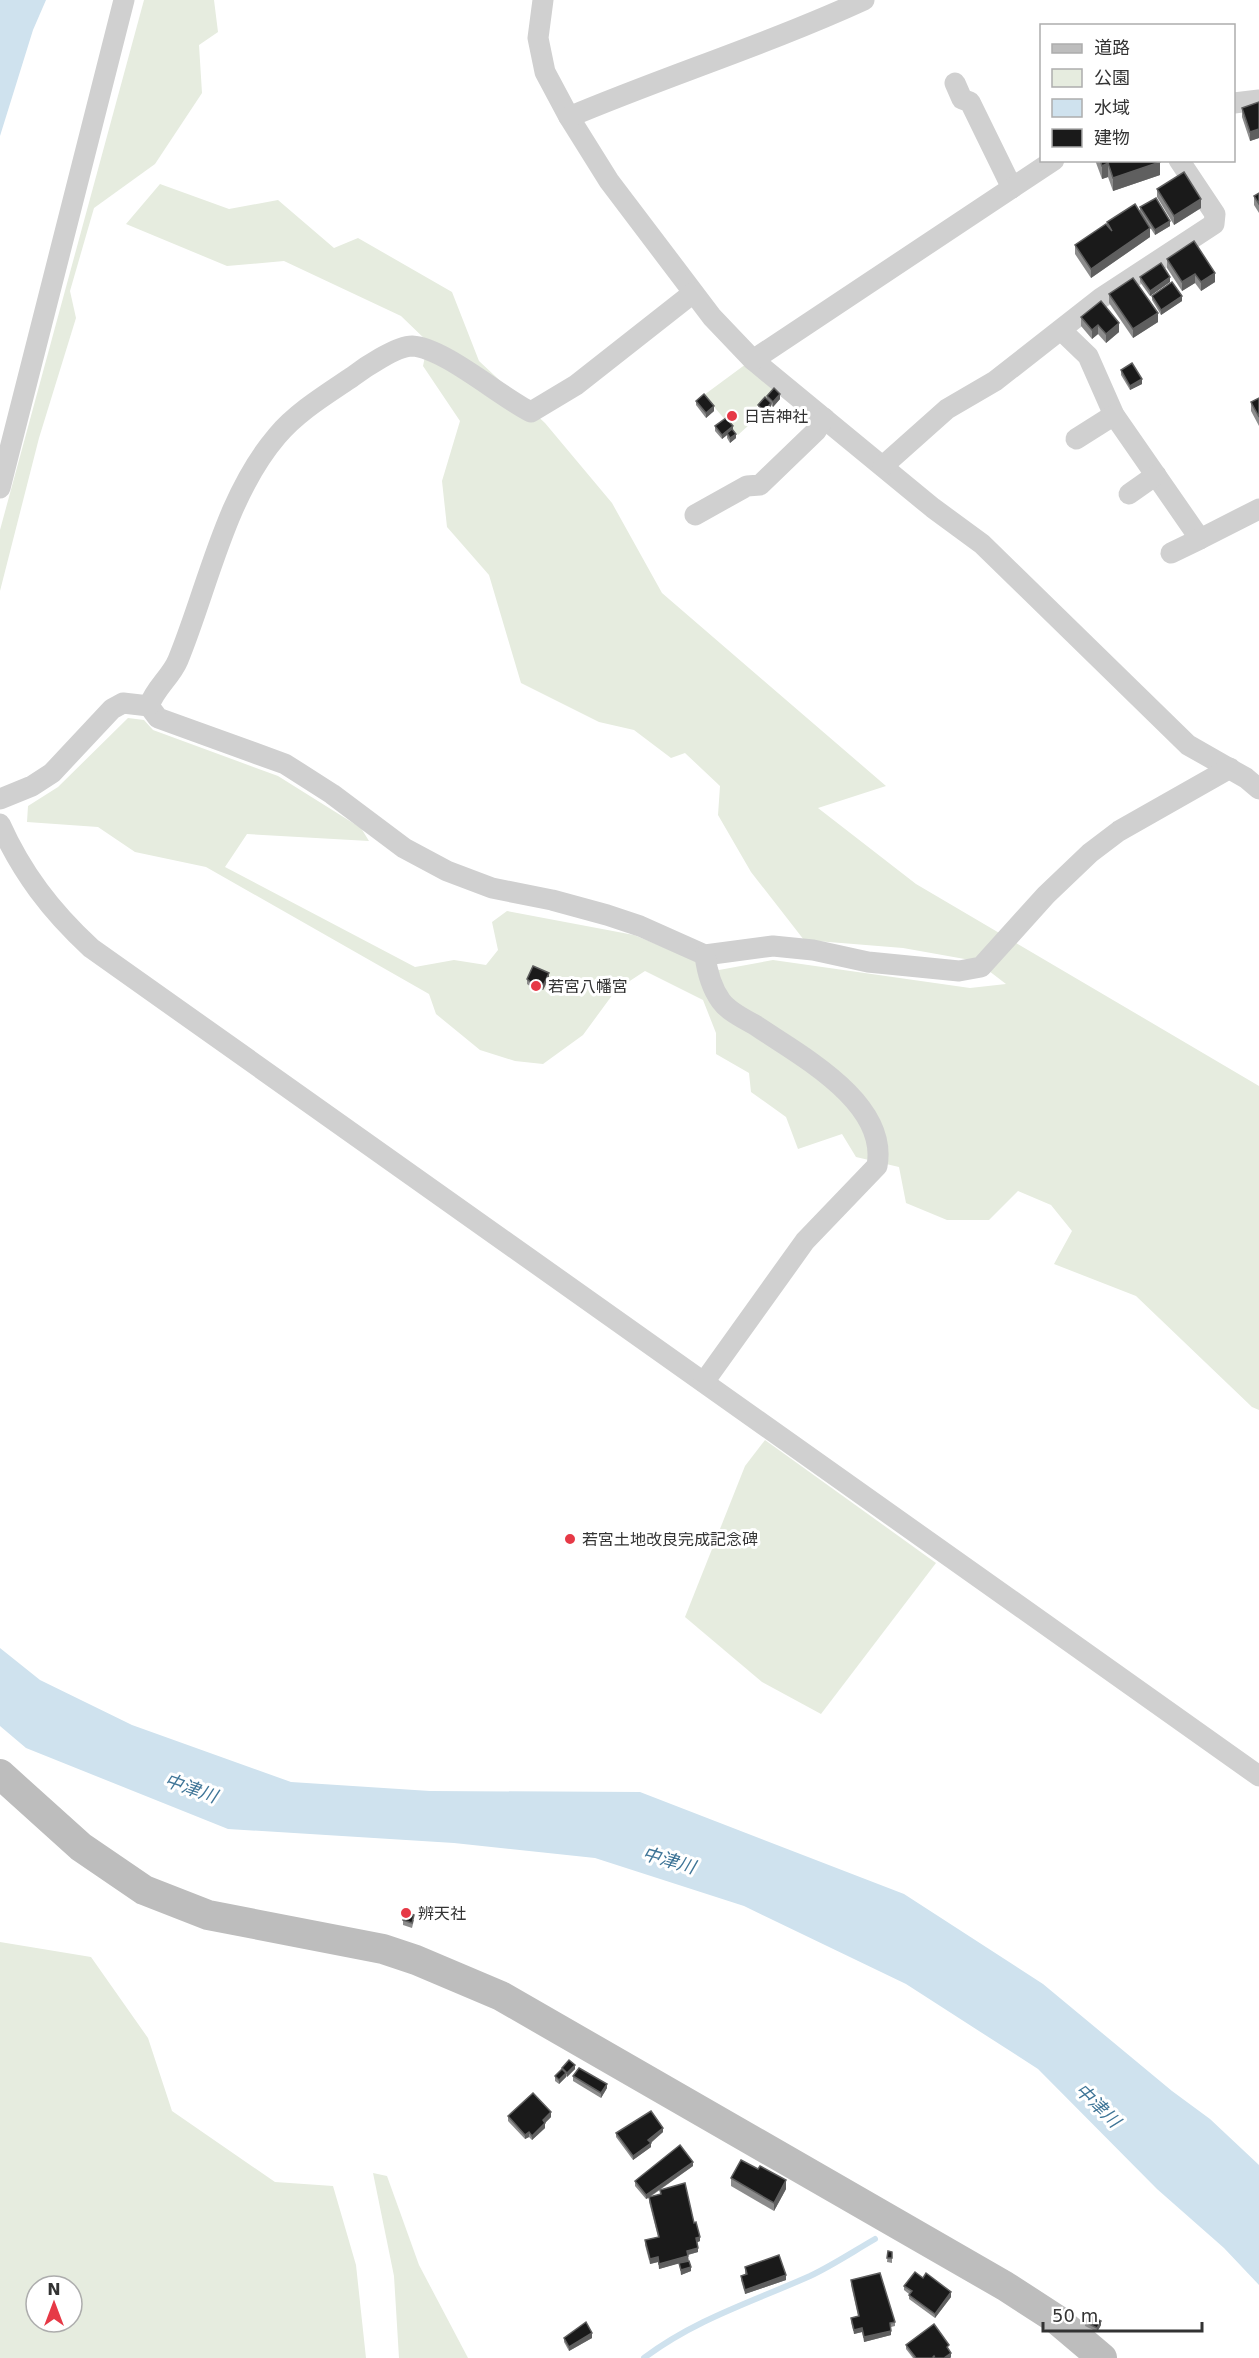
<svg xmlns="http://www.w3.org/2000/svg" width="1259" height="2358" viewBox="0 0 1259 2358" font-family="'DejaVu Sans','Noto Sans JP',sans-serif">
	<rect width="100%" height="100%" fill="#fff"/>
	<g fill="#e6ecdf" fill-rule="evenodd">
		<path d="M 144,0 L 214,0 L 218,32 L 199,45 L 202,93 L 155,164 L 94,208 L 70,291 L 76,318 L 39,438 L 0,591 L 0,530 Z"/>
		<path d="M 160,184 L 229,209 L 278,200 L 334,248 L 358,238 L 452,292 L 479,361 L 545,423 L 612,503 L 662,593 L 886,786 L 818,808 L 916,884 L 1259,1086 L 1259,1410 L 1252,1407 L 1136,1296 L 1054,1264 L 1072,1231 L 1051,1205 L 1018,1191 L 989,1220 L 947,1220 L 906,1203 L 899,1167 L 856,1157 L 842,1134 L 798,1149 L 786,1117 L 751,1092 L 749,1073 L 716,1054 L 716,1033 L 703,1000 L 645,971 L 616,990 L 583,1035 L 543,1064 L 515,1061 L 480,1050 L 436,1014 L 429,994 L 206,867 L 135,852 L 98,827 L 27,822 L 28,806 L 58,787 L 128,718 L 144,720 L 153,730 L 278,776 L 361,828 L 369,841 L 247,834 L 225,867 L 415,967 L 454,960 L 486,965 L 498,950 L 492,922 L 507,911 L 634,935 L 719,970 L 773,960 L 970,988 L 1006,984 L 976,961 L 903,948 L 804,940 L 751,872 L 718,815 L 720,786 L 685,753 L 671,758 L 634,730 L 599,722 L 521,683 L 489,575 L 447,527 L 442,481 L 460,421 L 423,366 L 428,342 L 401,316 L 284,261 L 227,266 L 126,224 Z"/>
		<path d="M 746,364 L 775,391 L 755,408 L 761,414 L 738,435 L 704,395 Z"/>
		<path d="M 765,1440 L 936,1563 L 821,1714 L 762,1682 L 685,1617 L 745,1466 Z"/>
		<path d="M 0,1942 L 91,1957 L 148,2038 L 172,2111 L 275,2182 L 333,2186 L 356,2265 L 366,2358 L 0,2358 ZM 36,2286 L 72,2286 L 72,2322 L 36,2322 Z"/>
		<path d="M 373,2173 L 387,2176 L 419,2265 L 468,2358 L 399,2358 L 394,2276 Z"/>
	</g>
	<g fill="#cfe2ee">
		<path d="M 0,0 L 46,0 L 33,30 L 0,136 Z"/>
		<path d="M 0,1648 L 40,1680 L 132,1725 L 291,1782 L 430,1791 L 640,1792 L 904,1894 L 1043,1984 L 1172,2091 L 1210,2119 L 1259,2165 L 1259,2285 L 1224,2248 L 1157,2189 L 1038,2069 L 906,1984 L 744,1906 L 595,1858 L 454,1843 L 228,1829 L 26,1748 L 0,1726 Z"/>
	</g>
	<g fill="none" stroke-linecap="round" stroke-linejoin="round">
		<path stroke="#cfe2ee" stroke-width="6" d="M 644,2358 C 696,2319 752,2302 810,2276 C 833,2265 854,2251 875,2239"/>
		<g stroke="#d0d0d0" stroke-width="21">
			<path d="M 543,0 L 538,38 L 545,72 L 569,117 L 609,181 L 712,317 L 753,360 L 933,508 L 982,544 L 1188,745 L 1246,778 L 1259,789"/>
			<path d="M 955,83 L 962,99 L 970,102 L 1012,188"/>
			<path d="M 1234,103 L 1259,100"/>
			<path d="M 569,117 C 666,76 768,44 864,0"/>
			<path d="M 1062,331 L 1088,356 L 1114,415 L 1200,539 L 1259,509"/>
			<path d="M 753,360 L 1054,160"/>
			<path d="M 1076,439 L 1114,415"/>
			<path d="M 883,466 L 947,409 L 995,381 L 1101,298 L 1214,224 L 1215,214 L 1179,160"/>
			<path d="M 0,488 L 124,0"/>
			<path d="M 1129,494 L 1156,475"/>
			<path d="M 695,515 L 747,486 L 760,485 L 816,431 L 824,418"/>
			<path d="M 1171,553 L 1200,539"/>
			<path d="M 149,706 L 158,718 L 285,764 L 332,794 L 404,848 L 447,871 L 492,888 L 552,900 L 607,915 L 640,926 L 705,955 L 773,946 L 813,950 L 868,962 L 959,971 L 981,967 L 1046,895 L 1090,853 L 1119,831 L 1230,768"/>
			<path d="M 0,799 L 32,786 L 52,773 L 112,709 L 123,703 L 149,706 C 155,688 171,677 178,660 C 208,587 225,497 277,436 C 297,412 327,394 352,377 C 365,367 397,346 412,346 C 445,348 500,397 531,412 L 576,385 L 693,293"/>
			<path d="M 0,824 C 22,873 51,911 91,948 L 1259,1776"/>
			<path d="M 704,1382 L 805,1241 L 877,1166 C 889,1102 799,1055 755,1025 C 744,1019 728,1011 721,1001 C 711,987 707,972 705,955"/>
		</g>
		<path stroke="#bdbdbd" stroke-width="30" d="M 0,1774 L 81,1847 L 144,1890 L 208,1915 L 383,1949 L 416,1960 L 501,1996 L 1005,2286 L 1056,2319 L 1102,2358"/>
	</g>
	<g fill="#8c8c8c">
		<path d="M 1259,102 L 1259,138 L 1250,141 L 1242,117 L 1242,108 Z"/>
		<path d="M 1095,160 L 1160,160 L 1160,175 L 1113,191 L 1108,177 L 1102,179 Z"/>
		<path d="M 1157,189 L 1201,208 L 1174,225 L 1157,197 Z"/>
		<path d="M 1259,193 L 1259,213 L 1254,205 L 1254,196 Z"/>
		<path d="M 1140,207 L 1170,226 L 1155,235 L 1140,212 Z"/>
		<path d="M 1107,222 L 1150,237 L 1091,278 L 1075,254 L 1075,245 L 1107,224 Z"/>
		<path d="M 1167,259 L 1215,282 L 1201,291 L 1195,283 L 1182,291 L 1167,268 Z"/>
		<path d="M 1140,277 L 1170,282 L 1150,296 L 1140,282 Z"/>
		<path d="M 1109,294 L 1158,322 L 1133,338 L 1109,303 Z"/>
		<path d="M 1152,296 L 1182,301 L 1161,315 L 1152,300 Z"/>
		<path d="M 1081,317 L 1119,332 L 1106,343 L 1098,334 L 1092,339 L 1081,326 Z"/>
		<path d="M 1121,370 L 1142,384 L 1130,390 L 1121,375 Z"/>
		<path d="M 767,396 L 780,399 L 773,407 L 771,405 L 771,407 L 764,415 L 758,409 L 758,405 L 767,398 Z"/>
		<path d="M 1259,398 L 1259,426 L 1251,411 L 1251,402 Z"/>
		<path d="M 696,401 L 714,411 L 706,418 L 696,405 Z"/>
		<path d="M 715,426 L 733,430 L 736,438 L 730,443 L 727,438 L 727,435 L 722,439 L 715,431 Z"/>
		<path d="M 549,978 L 543,990 L 540,989 L 538,992 L 527,984 L 527,979 Z"/>
		<path d="M 403,1920 L 414,1920 L 412,1928 L 403,1925 Z"/>
		<path d="M 562,2068 L 575,2069 L 567,2077 L 566,2076 L 566,2077 L 559,2084 L 555,2081 L 555,2076 L 562,2069 Z"/>
		<path d="M 573,2076 L 607,2088 L 601,2098 L 573,2081 Z"/>
		<path d="M 508,2116 L 551,2117 L 545,2123 L 545,2128 L 532,2140 L 529,2137 L 525,2139 L 508,2121 Z"/>
		<path d="M 663,2132 L 651,2143 L 651,2147 L 633,2160 L 616,2137 L 616,2133 Z"/>
		<path d="M 693,2166 L 650,2197 L 660,2194 L 660,2190 L 694,2223 L 700,2241 L 697,2242 L 698,2252 L 688,2255 L 691,2271 L 681,2275 L 679,2263 L 682,2262 L 659,2269 L 658,2262 L 650,2264 L 645,2245 L 645,2240 L 658,2237 L 649,2202 L 649,2198 L 646,2199 L 635,2186 L 635,2181 Z"/>
		<path d="M 731,2178 L 786,2189 L 774,2211 L 731,2186 Z"/>
		<path d="M 888,2251 L 892,2252 L 892,2263 L 887,2262 Z"/>
		<path d="M 745,2267 L 786,2280 L 745,2294 L 741,2280 L 741,2276 L 745,2274 Z"/>
		<path d="M 923,2278 L 951,2297 L 935,2318 L 909,2299 L 909,2294 L 904,2290 L 904,2286 Z"/>
		<path d="M 851,2280 L 895,2322 L 895,2326 L 891,2327 L 891,2335 L 864,2342 L 862,2332 L 854,2334 L 851,2322 L 851,2318 L 858,2316 L 851,2285 Z"/>
		<path d="M 1085,2322 L 1101,2325 L 1097,2332 L 1085,2326 Z"/>
		<path d="M 564,2338 L 592,2338 L 569,2351 L 564,2342 Z"/>
		<path d="M 906,2345 L 949,2349 L 951,2357 L 950,2358 L 913,2358 L 906,2349 Z"/>
	</g>
	<g fill="#5f5f5f">
		<path d="M 1259,129 L 1259,138 L 1250,141 L 1250,132 Z"/>
		<path d="M 1160,162 L 1160,175 L 1113,191 L 1113,178 Z"/>
		<path d="M 1108,163 L 1108,177 L 1102,179 L 1102,166 Z"/>
		<path d="M 1201,199 L 1201,208 L 1174,225 L 1174,216 Z"/>
		<path d="M 1170,221 L 1170,226 L 1155,235 L 1155,230 Z"/>
		<path d="M 1150,228 L 1150,237 L 1091,278 L 1091,269 Z"/>
		<path d="M 1215,273 L 1215,282 L 1201,291 L 1201,282 Z"/>
		<path d="M 1195,274 L 1195,283 L 1182,291 L 1182,282 Z"/>
		<path d="M 1170,277 L 1170,282 L 1150,296 L 1150,291 Z"/>
		<path d="M 1182,296 L 1182,301 L 1161,315 L 1161,310 Z"/>
		<path d="M 1158,313 L 1158,322 L 1133,338 L 1133,329 Z"/>
		<path d="M 1119,323 L 1119,332 L 1106,343 L 1106,334 Z"/>
		<path d="M 1098,325 L 1098,334 L 1092,339 L 1092,330 Z"/>
		<path d="M 1142,379 L 1142,384 L 1130,390 L 1130,386 Z"/>
		<path d="M 780,394 L 780,399 L 773,407 L 773,402 Z"/>
		<path d="M 771,403 L 771,407 L 764,415 L 764,411 Z"/>
		<path d="M 714,406 L 714,411 L 706,418 L 706,413 Z"/>
		<path d="M 733,426 L 733,431 L 727,433 L 727,435 L 722,439 L 722,435 Z"/>
		<path d="M 736,434 L 736,438 L 730,443 L 730,438 Z"/>
		<path d="M 549,973 L 549,978 L 543,990 L 543,986 Z"/>
		<path d="M 575,2065 L 575,2069 L 567,2077 L 567,2073 Z"/>
		<path d="M 566,2073 L 566,2077 L 559,2084 L 559,2080 Z"/>
		<path d="M 607,2084 L 607,2088 L 601,2098 L 601,2093 Z"/>
		<path d="M 551,2112 L 551,2117 L 543,2125 L 543,2120 Z"/>
		<path d="M 545,2123 L 545,2128 L 532,2140 L 532,2136 Z"/>
		<path d="M 663,2128 L 663,2132 L 649,2144 L 651,2143 L 651,2147 L 633,2160 L 633,2156 L 648,2140 Z"/>
		<path d="M 529,2132 L 529,2137 L 525,2139 L 525,2135 Z"/>
		<path d="M 693,2162 L 693,2166 L 646,2199 L 646,2195 Z"/>
		<path d="M 786,2180 L 786,2189 L 774,2211 L 774,2203 Z"/>
		<path d="M 700,2237 L 700,2241 L 696,2243 L 696,2238 Z"/>
		<path d="M 698,2248 L 698,2252 L 687,2255 L 687,2251 Z"/>
		<path d="M 688,2256 L 688,2261 L 659,2269 L 659,2264 Z"/>
		<path d="M 658,2257 L 658,2262 L 650,2264 L 650,2259 Z"/>
		<path d="M 691,2267 L 691,2271 L 681,2275 L 681,2270 Z"/>
		<path d="M 786,2275 L 786,2280 L 745,2294 L 745,2290 Z"/>
		<path d="M 951,2292 L 951,2297 L 935,2318 L 935,2314 Z"/>
		<path d="M 1101,2321 L 1101,2325 L 1097,2332 L 1097,2328 Z"/>
		<path d="M 862,2328 L 862,2332 L 854,2334 L 854,2330 Z"/>
		<path d="M 891,2331 L 891,2335 L 864,2342 L 864,2337 Z"/>
		<path d="M 592,2333 L 592,2338 L 569,2351 L 569,2347 Z"/>
		<path d="M 951,2353 L 951,2357 L 950,2358 L 944,2358 Z"/>
	</g>
	<g fill="#1a1a1a" stroke="#5f5f5f" stroke-width="1.5">
		<path d="M 1259,102 L 1259,129 L 1250,132 L 1242,108 Z"/>
		<path d="M 1100,160 L 1160,160 L 1160,162 L 1113,178 L 1108,163 L 1102,166 Z"/>
		<path d="M 1184,172 L 1201,199 L 1174,216 L 1157,189 Z"/>
		<path d="M 1259,193 L 1259,204 L 1254,196 Z"/>
		<path d="M 1156,198 L 1170,221 L 1155,230 L 1140,207 Z"/>
		<path d="M 1135,204 L 1150,228 L 1091,269 L 1075,245 L 1106,224 L 1112,231 L 1107,222 Z"/>
		<path d="M 1194,241 L 1215,273 L 1201,282 L 1195,274 L 1182,282 L 1167,259 Z"/>
		<path d="M 1161,263 L 1170,277 L 1150,291 L 1140,277 Z"/>
		<path d="M 1133,278 L 1158,313 L 1133,329 L 1109,294 Z"/>
		<path d="M 1172,282 L 1182,296 L 1161,310 L 1152,296 Z"/>
		<path d="M 1101,301 L 1119,323 L 1106,334 L 1098,325 L 1092,330 L 1081,317 Z"/>
		<path d="M 1132,363 L 1142,379 L 1130,386 L 1121,370 Z"/>
		<path d="M 774,388 L 780,394 L 773,402 L 767,396 Z"/>
		<path d="M 704,394 L 714,406 L 706,413 L 696,401 Z"/>
		<path d="M 765,397 L 771,403 L 764,411 L 758,405 Z"/>
		<path d="M 1259,398 L 1259,417 L 1251,402 Z"/>
		<path d="M 726,418 L 733,426 L 722,435 L 715,426 Z"/>
		<path d="M 732,429 L 736,434 L 730,438 L 727,433 Z"/>
		<path d="M 533,966 L 549,973 L 543,986 L 540,984 L 538,988 L 527,979 Z"/>
		<path d="M 406,1912 L 414,1915 L 412,1923 L 403,1920 Z"/>
		<path d="M 569,2060 L 575,2065 L 567,2073 L 562,2068 Z"/>
		<path d="M 579,2068 L 607,2084 L 601,2093 L 573,2076 Z"/>
		<path d="M 562,2069 L 566,2073 L 559,2080 L 555,2076 Z"/>
		<path d="M 533,2093 L 551,2112 L 543,2120 L 545,2123 L 532,2136 L 529,2132 L 525,2135 L 508,2116 Z"/>
		<path d="M 651,2111 L 663,2128 L 648,2140 L 651,2143 L 633,2156 L 616,2133 Z"/>
		<path d="M 680,2145 L 693,2162 L 646,2195 L 635,2181 Z"/>
		<path d="M 741,2160 L 758,2169 L 760,2166 L 786,2180 L 774,2203 L 731,2178 Z"/>
		<path d="M 685,2183 L 694,2223 L 696,2222 L 700,2237 L 696,2238 L 698,2248 L 687,2251 L 688,2256 L 659,2264 L 658,2257 L 650,2259 L 645,2240 L 659,2237 L 649,2197 L 661,2194 L 660,2190 Z"/>
		<path d="M 888,2251 L 892,2252 L 892,2258 L 887,2258 Z"/>
		<path d="M 779,2255 L 786,2275 L 745,2290 L 741,2276 L 747,2274 L 745,2267 Z"/>
		<path d="M 689,2261 L 691,2267 L 681,2270 L 679,2263 Z"/>
		<path d="M 915,2272 L 923,2278 L 926,2273 L 951,2292 L 935,2314 L 909,2295 L 912,2291 L 904,2286 Z"/>
		<path d="M 880,2273 L 895,2322 L 890,2323 L 891,2331 L 864,2337 L 862,2328 L 854,2330 L 851,2318 L 859,2316 L 851,2280 Z"/>
		<path d="M 1089,2315 L 1101,2321 L 1097,2328 L 1085,2322 Z"/>
		<path d="M 586,2322 L 592,2333 L 569,2347 L 564,2338 Z"/>
		<path d="M 934,2324 L 949,2345 L 947,2347 L 951,2353 L 944,2358 L 935,2358 L 934,2356 L 932,2358 L 916,2358 L 906,2345 Z"/>
	</g>
	<g fill="#e63946" stroke="#fff" stroke-width="2">
		<circle cx="732" cy="416" r="6"/>
		<circle cx="536" cy="986" r="6"/>
		<circle cx="570" cy="1539" r="6"/>
		<circle cx="406" cy="1913" r="6"/>
	</g>
	<g text-anchor="middle" dominant-baseline="central" stroke-width="6" stroke-linejoin="round" paint-order="stroke">
		<g font-size="16" fill="#333" stroke="#fff" text-anchor="start">
			<text x="744" y="416">日吉神社</text>
			<text x="548" y="986">若宮八幡宮</text>
			<text x="582" y="1539">若宮土地改良完成記念碑</text>
			<text x="418" y="1913">辨天社</text>
		</g>
		<g font-size="18" font-style="italic" fill="#3f7597" stroke="#fff">
			<text transform="translate(191 1788) rotate(19)">中津川</text>
			<text transform="translate(669 1860) rotate(16)">中津川</text>
			<text transform="translate(1098 2105) rotate(44)">中津川</text>
		</g>
	</g>
	<rect x="1040" y="24" width="195" height="138" fill="#ffffff" stroke="#adadad" stroke-width="1.5"/>
	<rect x="1052" y="44" width="30" height="9" fill="#bdbdbd" stroke="#adadad" stroke-width="1.5"/>
	<text x="1094" y="54" font-size="18" fill="#333333">道路</text>
	<rect x="1052" y="69" width="30" height="18" fill="#e6ecdf" stroke="#adadad" stroke-width="1.5"/>
	<text x="1094" y="84" font-size="18" fill="#333333">公園</text>
	<rect x="1052" y="99" width="30" height="18" fill="#cfe2ee" stroke="#adadad" stroke-width="1.5"/>
	<text x="1094" y="114" font-size="18" fill="#333333">水域</text>
	<rect x="1052" y="129" width="30" height="18" fill="#1a1a1a" stroke="#adadad" stroke-width="1.5"/>
	<text x="1094" y="144" font-size="18" fill="#333333">建物</text>
	<g transform="translate(54 2304)"><circle r="28" fill="#ffffff" stroke="#adadad" stroke-width="1.5"/>
	<path d="M0-4.5L10 22L0 15L-10 22Z" fill="#e63946"/>
	<text y="-9" font-size="16" font-weight="bold" text-anchor="middle" fill="#333333">N</text>
	</g>
	<path d="M1043 2322v9h159v-9" fill="none" stroke="#333333" stroke-width="3"/>
	<text x="1052" y="2322" font-size="18" fill="#333333" stroke="#ffffff" stroke-width="4.5" paint-order="stroke">50 m</text>
</svg>
